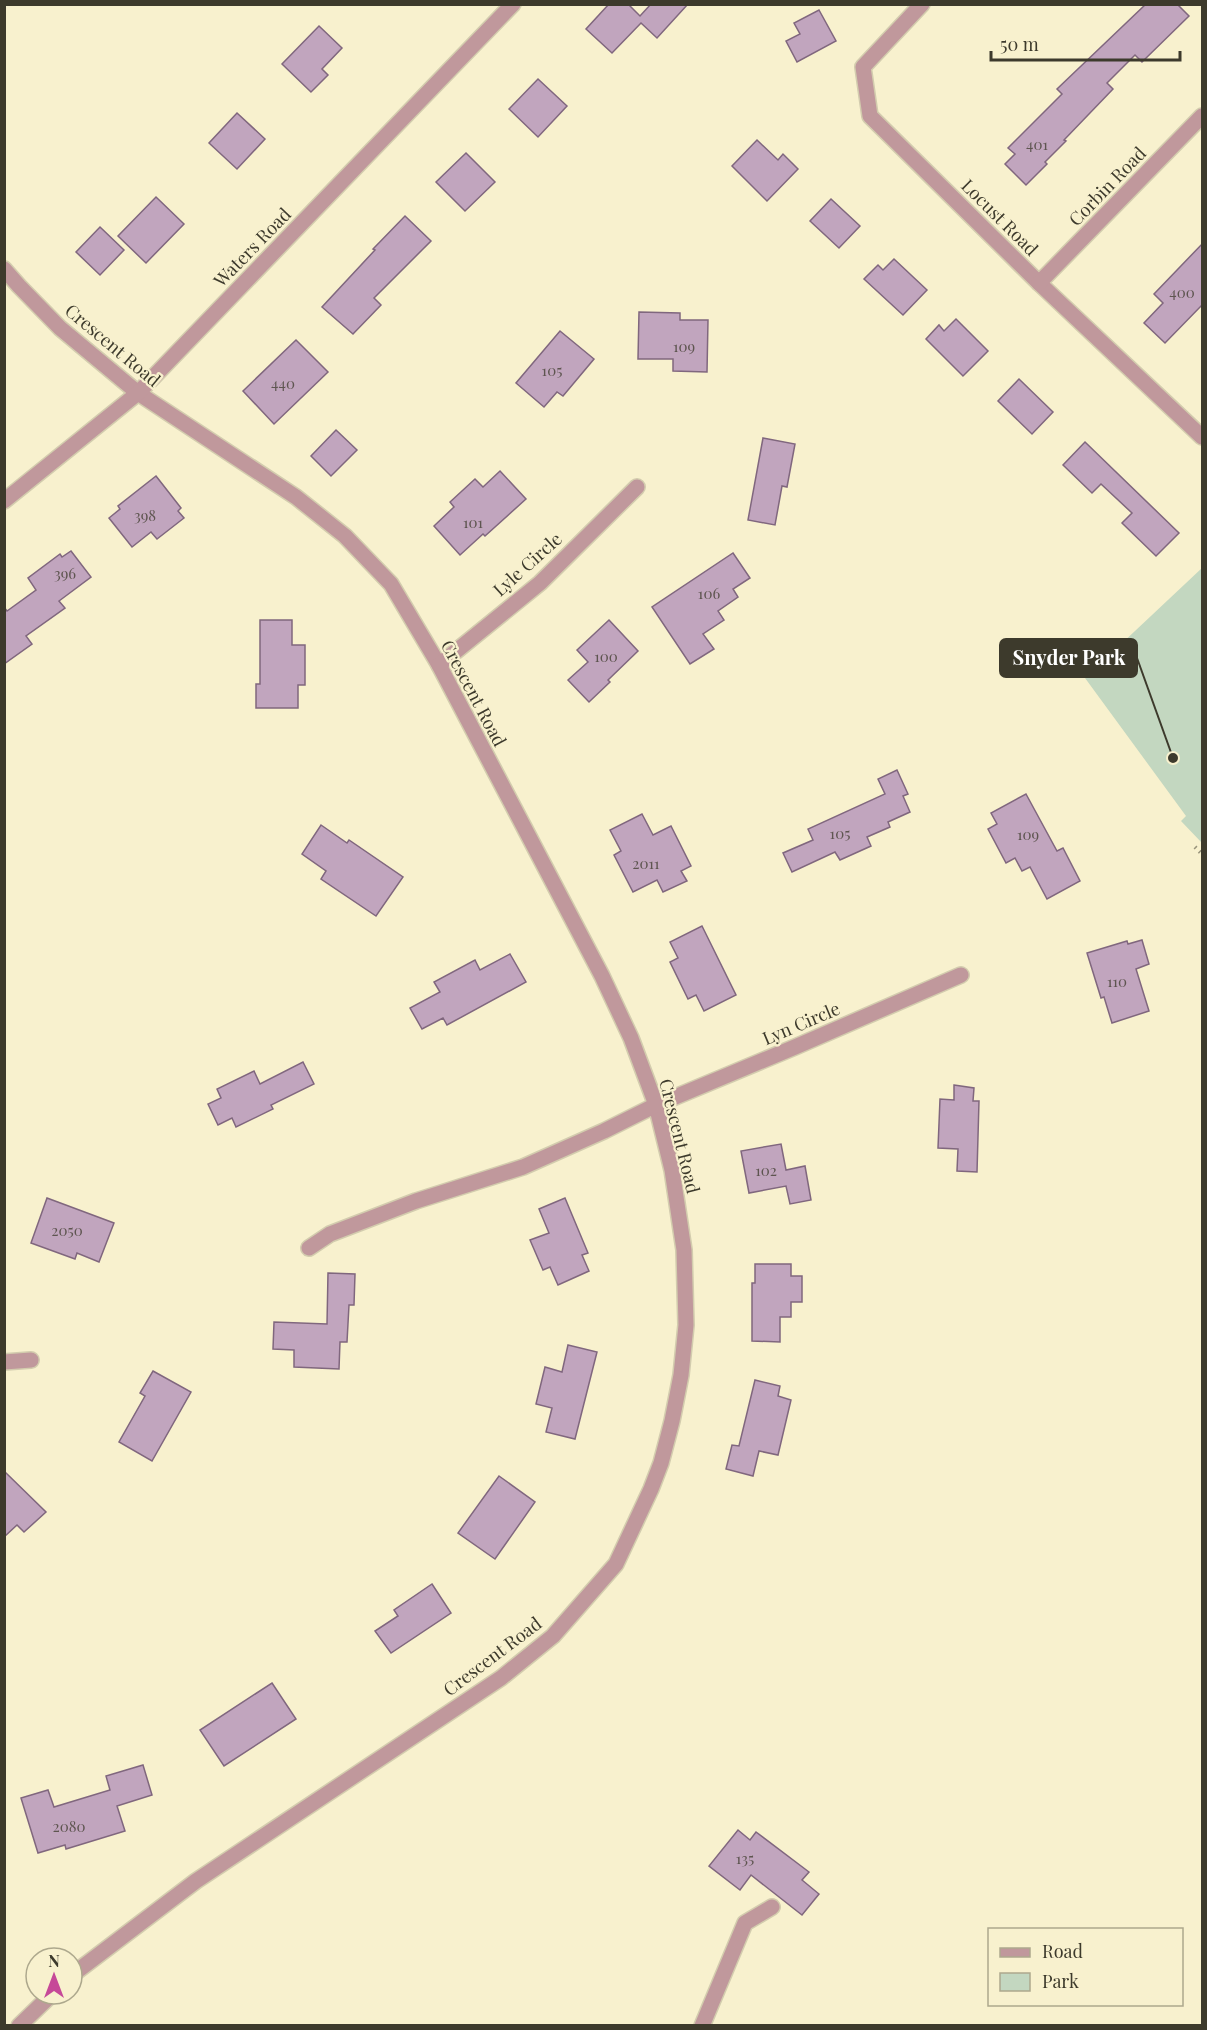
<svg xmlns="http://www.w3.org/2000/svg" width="1207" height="2030" viewBox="0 0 1207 2030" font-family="'Playfair Display',serif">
	<rect width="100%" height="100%" fill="#f8f1ce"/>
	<path fill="#c3d7c0" d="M 1202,568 L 1202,843 L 1181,821 L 1186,816 L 1085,678 Z"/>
	<g fill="#c1a5be" stroke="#80677e" stroke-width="1.5">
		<path d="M 609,4 L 628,4 L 640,16 L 651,4 L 688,4 L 657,38 L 641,23 L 612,53 L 586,29 Z"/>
		<path d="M 1146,4 L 1177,4 L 1189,16 L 1142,62 L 1135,55 L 1107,83 L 1113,89 L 1064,140 L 1066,141 L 1045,162 L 1047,164 L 1026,185 L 1005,164 L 1015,154 L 1008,148 L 1062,94 L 1057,89 Z"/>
		<path d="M 819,10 L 836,41 L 797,62 L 786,41 L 800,34 L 794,23 Z"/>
		<path d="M 319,26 L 342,48 L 322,69 L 328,75 L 311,92 L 282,64 Z"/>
		<path d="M 538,79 L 567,106 L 538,137 L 509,109 Z"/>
		<path d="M 237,113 L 265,139 L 237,169 L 209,143 Z"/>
		<path d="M 757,140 L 778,160 L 783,154 L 798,169 L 767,201 L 732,166 Z"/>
		<path d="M 466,153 L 495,182 L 465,211 L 436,182 Z"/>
		<path d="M 156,197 L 184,224 L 146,263 L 118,236 Z"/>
		<path d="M 831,199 L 860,226 L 839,248 L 810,221 Z"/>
		<path d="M 405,216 L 431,241 L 374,298 L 381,305 L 353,334 L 322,307 L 375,250 L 373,249 Z"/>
		<path d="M 100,227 L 124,250 L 100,275 L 76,252 Z"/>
		<path d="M 1203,243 L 1203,304 L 1165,343 L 1144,323 L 1163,303 L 1154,294 Z"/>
		<path d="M 894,259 L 927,290 L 903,315 L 864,279 L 878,265 L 883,270 Z"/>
		<path d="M 639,312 L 680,313 L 680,320 L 708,320 L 707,372 L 673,371 L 673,359 L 638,359 Z"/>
		<path d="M 956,319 L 988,351 L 963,376 L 926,339 L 939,325 L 944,331 Z"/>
		<path d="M 560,331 L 594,359 L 563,396 L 557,392 L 544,407 L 516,383 Z"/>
		<path d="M 296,340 L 328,372 L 274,424 L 243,391 Z"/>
		<path d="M 1019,379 L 1053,412 L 1032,434 L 998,401 Z"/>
		<path d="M 336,430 L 357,450 L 331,476 L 311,456 Z"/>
		<path d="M 763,438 L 795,444 L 787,487 L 782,486 L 775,525 L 748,520 Z"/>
		<path d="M 1085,442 L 1179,533 L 1156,556 L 1122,523 L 1132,513 L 1101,484 L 1092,493 L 1063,465 Z"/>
		<path d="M 500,471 L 526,499 L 485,536 L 483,534 L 460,555 L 434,526 L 454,507 L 450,502 L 475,479 L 483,487 Z"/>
		<path d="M 156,476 L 181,508 L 178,511 L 184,518 L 157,539 L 151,532 L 132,547 L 109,518 L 120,509 L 118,506 Z"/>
		<path d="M 71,551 L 91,577 L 59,601 L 65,608 L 26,636 L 32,644 L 4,664 L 4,607 L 7,611 L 36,590 L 28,578 L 60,554 L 62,557 Z"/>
		<path d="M 733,553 L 750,578 L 733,589 L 738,597 L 718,611 L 724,620 L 703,634 L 714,649 L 690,664 L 652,607 Z"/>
		<path d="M 260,620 L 292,620 L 292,645 L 305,645 L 305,685 L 298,685 L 298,708 L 256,708 L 256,684 L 260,684 Z"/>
		<path d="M 609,620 L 638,651 L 608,680 L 610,682 L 589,702 L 568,680 L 588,662 L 577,650 Z"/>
		<path d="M 897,770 L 908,794 L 903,796 L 910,812 L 888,822 L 890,827 L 867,837 L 871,846 L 840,860 L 835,852 L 792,872 L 783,853 L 813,840 L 808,829 L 885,794 L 878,779 Z"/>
		<path d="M 1026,794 L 1057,851 L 1063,848 L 1080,881 L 1047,899 L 1030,867 L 1022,871 L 1015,858 L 1006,863 L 988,829 L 997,824 L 991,813 Z"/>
		<path d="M 642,814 L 653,835 L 671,826 L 691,866 L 681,871 L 687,881 L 663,892 L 657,880 L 633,892 L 614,855 L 621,851 L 610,830 Z"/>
		<path d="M 321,825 L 347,843 L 349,840 L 403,877 L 376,916 L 321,879 L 326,871 L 302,854 Z"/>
		<path d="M 702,926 L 736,995 L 704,1011 L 696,995 L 688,999 L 670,962 L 678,958 L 670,942 Z"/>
		<path d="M 1142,940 L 1149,964 L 1136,969 L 1149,1011 L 1112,1023 L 1104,997 L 1101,998 L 1087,953 L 1127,941 L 1128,944 Z"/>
		<path d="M 510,954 L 526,982 L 447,1025 L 443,1018 L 422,1029 L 410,1008 L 440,992 L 434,982 L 475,960 L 480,970 Z"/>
		<path d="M 303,1062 L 314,1084 L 271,1105 L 273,1109 L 236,1127 L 232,1118 L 218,1125 L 208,1104 L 221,1098 L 217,1089 L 254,1071 L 260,1084 Z"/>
		<path d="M 954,1085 L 974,1088 L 973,1101 L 979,1101 L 977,1172 L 957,1171 L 958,1149 L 938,1148 L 940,1099 L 954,1100 Z"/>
		<path d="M 781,1144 L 786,1170 L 805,1166 L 811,1200 L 790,1204 L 786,1186 L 749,1193 L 741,1151 Z"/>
		<path d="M 47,1198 L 114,1223 L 99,1262 L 77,1253 L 75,1259 L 31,1243 Z"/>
		<path d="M 565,1198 L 588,1253 L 582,1255 L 589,1271 L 558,1285 L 550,1267 L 543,1270 L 530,1240 L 549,1233 L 539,1209 Z"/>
		<path d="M 755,1264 L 791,1264 L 791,1276 L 802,1276 L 802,1302 L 791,1302 L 791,1317 L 780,1317 L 780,1342 L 752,1341 L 752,1283 L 755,1283 Z"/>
		<path d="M 328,1273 L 355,1274 L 354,1305 L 349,1305 L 347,1342 L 340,1342 L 339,1369 L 294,1367 L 294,1350 L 273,1349 L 274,1322 L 327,1324 Z"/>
		<path d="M 568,1345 L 597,1352 L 575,1439 L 546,1432 L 552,1408 L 536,1404 L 545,1367 L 562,1372 Z"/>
		<path d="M 153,1371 L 191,1392 L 152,1461 L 119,1442 L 145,1396 L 140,1393 Z"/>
		<path d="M 755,1380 L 780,1386 L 778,1396 L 791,1400 L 778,1455 L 759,1451 L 753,1476 L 726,1469 L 732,1445 L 739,1446 Z"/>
		<path d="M 4,1471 L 46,1512 L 24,1532 L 17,1525 L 4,1537 Z"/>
		<path d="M 499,1476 L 535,1502 L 495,1559 L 458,1533 Z"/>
		<path d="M 432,1584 L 451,1613 L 391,1653 L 375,1631 L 398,1616 L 394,1610 Z"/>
		<path d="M 272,1683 L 296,1719 L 224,1766 L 200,1730 Z"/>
		<path d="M 143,1765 L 152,1795 L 117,1806 L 125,1831 L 66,1849 L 65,1845 L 38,1853 L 21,1798 L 48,1790 L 54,1807 L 110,1790 L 106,1776 Z"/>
		<path d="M 738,1830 L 750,1840 L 756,1832 L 809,1872 L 802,1880 L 819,1894 L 802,1915 L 751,1875 L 740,1890 L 709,1866 Z"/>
	</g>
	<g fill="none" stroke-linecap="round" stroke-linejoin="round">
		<g stroke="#d3ccae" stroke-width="18">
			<g id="minor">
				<path d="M 922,4 L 863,67 L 870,116 L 1039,283 L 1202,437"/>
				<path d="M 4,269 L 19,286 L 60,328 L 138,393 L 296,497 L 345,536 L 391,584 L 439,665 L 602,976 L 631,1038 L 656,1105 L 672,1170 L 684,1250 L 686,1325 L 681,1375 L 672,1421 L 661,1463 L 651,1489 L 616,1564 L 553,1636 L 501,1678 L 196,1881 L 72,1975"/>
				<path d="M 1039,283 L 1202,116"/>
				<path d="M 4,501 L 138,393 L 513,4"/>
				<path d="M 439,665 L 540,583 L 637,487"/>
				<path d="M 309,1248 L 330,1234 L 416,1201 L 523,1167 L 604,1131 L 656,1105 L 795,1047 L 961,975"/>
				<path d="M 4,1362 L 31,1360"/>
				<path d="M 19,2026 L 52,1994"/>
				<path d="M 702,2026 L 745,1923 L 772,1907"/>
			</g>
		</g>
		<path stroke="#99947c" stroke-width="4" stroke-dasharray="1.5 4.5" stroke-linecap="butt" d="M 1195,847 L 1202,854"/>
		<use href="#minor" stroke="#c0989c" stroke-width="15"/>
	</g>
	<g text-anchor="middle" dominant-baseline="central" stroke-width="4.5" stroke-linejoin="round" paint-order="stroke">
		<g font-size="15" fill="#5e5550">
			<text x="1037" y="144">401</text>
			<text x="1182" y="292">400</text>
			<text x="684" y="346">109</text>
			<text x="552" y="370">105</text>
			<text x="283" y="383">440</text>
			<text x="145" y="515">398</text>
			<text x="473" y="522">101</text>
			<text x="65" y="573">396</text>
			<text x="709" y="593">106</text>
			<text x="606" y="656">100</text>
			<text x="840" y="833">105</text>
			<text x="1028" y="834">109</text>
			<text x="646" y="863">2011</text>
			<text x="1117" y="981">110</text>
			<text x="766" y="1170">102</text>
			<text x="67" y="1230">2050</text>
			<text x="69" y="1826">2080</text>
			<text x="745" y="1858">135</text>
		</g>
		<g font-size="18" fill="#3d3a2c" stroke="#f8f1ce">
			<text transform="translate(1107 186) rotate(-46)">Corbin Road</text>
			<text transform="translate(1000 217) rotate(45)">Locust Road</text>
			<text transform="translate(252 247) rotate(-46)">Waters Road</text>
			<text transform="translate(113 345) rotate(40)">Crescent Road</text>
			<text transform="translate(527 564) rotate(-42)">Lyle Circle</text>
			<text transform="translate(474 693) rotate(62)">Crescent Road</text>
			<text transform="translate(801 1023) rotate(-23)">Lyn Circle</text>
			<text transform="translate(680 1136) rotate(76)">Crescent Road</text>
			<text transform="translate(492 1656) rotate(-37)">Crescent Road</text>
		</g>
	</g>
	<path fill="none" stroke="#3d3a2c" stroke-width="2" d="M1173 758L1137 658"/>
	<circle fill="#3d3a2c" stroke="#f8f1ce" stroke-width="2" cx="1173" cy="758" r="6"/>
	<rect fill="#3d3a2c" stroke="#3d3a2c" stroke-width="2" x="1000" y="639" width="137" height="38" rx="6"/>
	<g font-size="20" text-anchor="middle" font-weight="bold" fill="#fff">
		<text x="1069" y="665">Snyder Park</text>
	</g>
	<rect width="1207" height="2030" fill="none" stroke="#3d3a2c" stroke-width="12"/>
	<rect x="988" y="1928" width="195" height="78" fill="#f8f1ce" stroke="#ada88d" stroke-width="1.5"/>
	<rect x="1000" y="1948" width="30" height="9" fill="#c0989c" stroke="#ada88d" stroke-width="1.5"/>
	<text x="1042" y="1958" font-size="18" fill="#3d3a2c">Road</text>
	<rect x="1000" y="1973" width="30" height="18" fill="#c3d7c0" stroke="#ada88d" stroke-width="1.5"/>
	<text x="1042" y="1988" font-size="18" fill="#3d3a2c">Park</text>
	<g transform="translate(54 1976)"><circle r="28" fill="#f8f1ce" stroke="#ada88d" stroke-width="1.5"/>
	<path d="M0-4.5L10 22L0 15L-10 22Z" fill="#c64998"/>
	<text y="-9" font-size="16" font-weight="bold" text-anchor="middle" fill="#3d3a2c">N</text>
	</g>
	<path d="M991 51v9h189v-9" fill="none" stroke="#3d3a2c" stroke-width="3"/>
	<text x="1000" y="51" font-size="18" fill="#3d3a2c" stroke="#f8f1ce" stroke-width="4.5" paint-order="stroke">50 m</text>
</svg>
